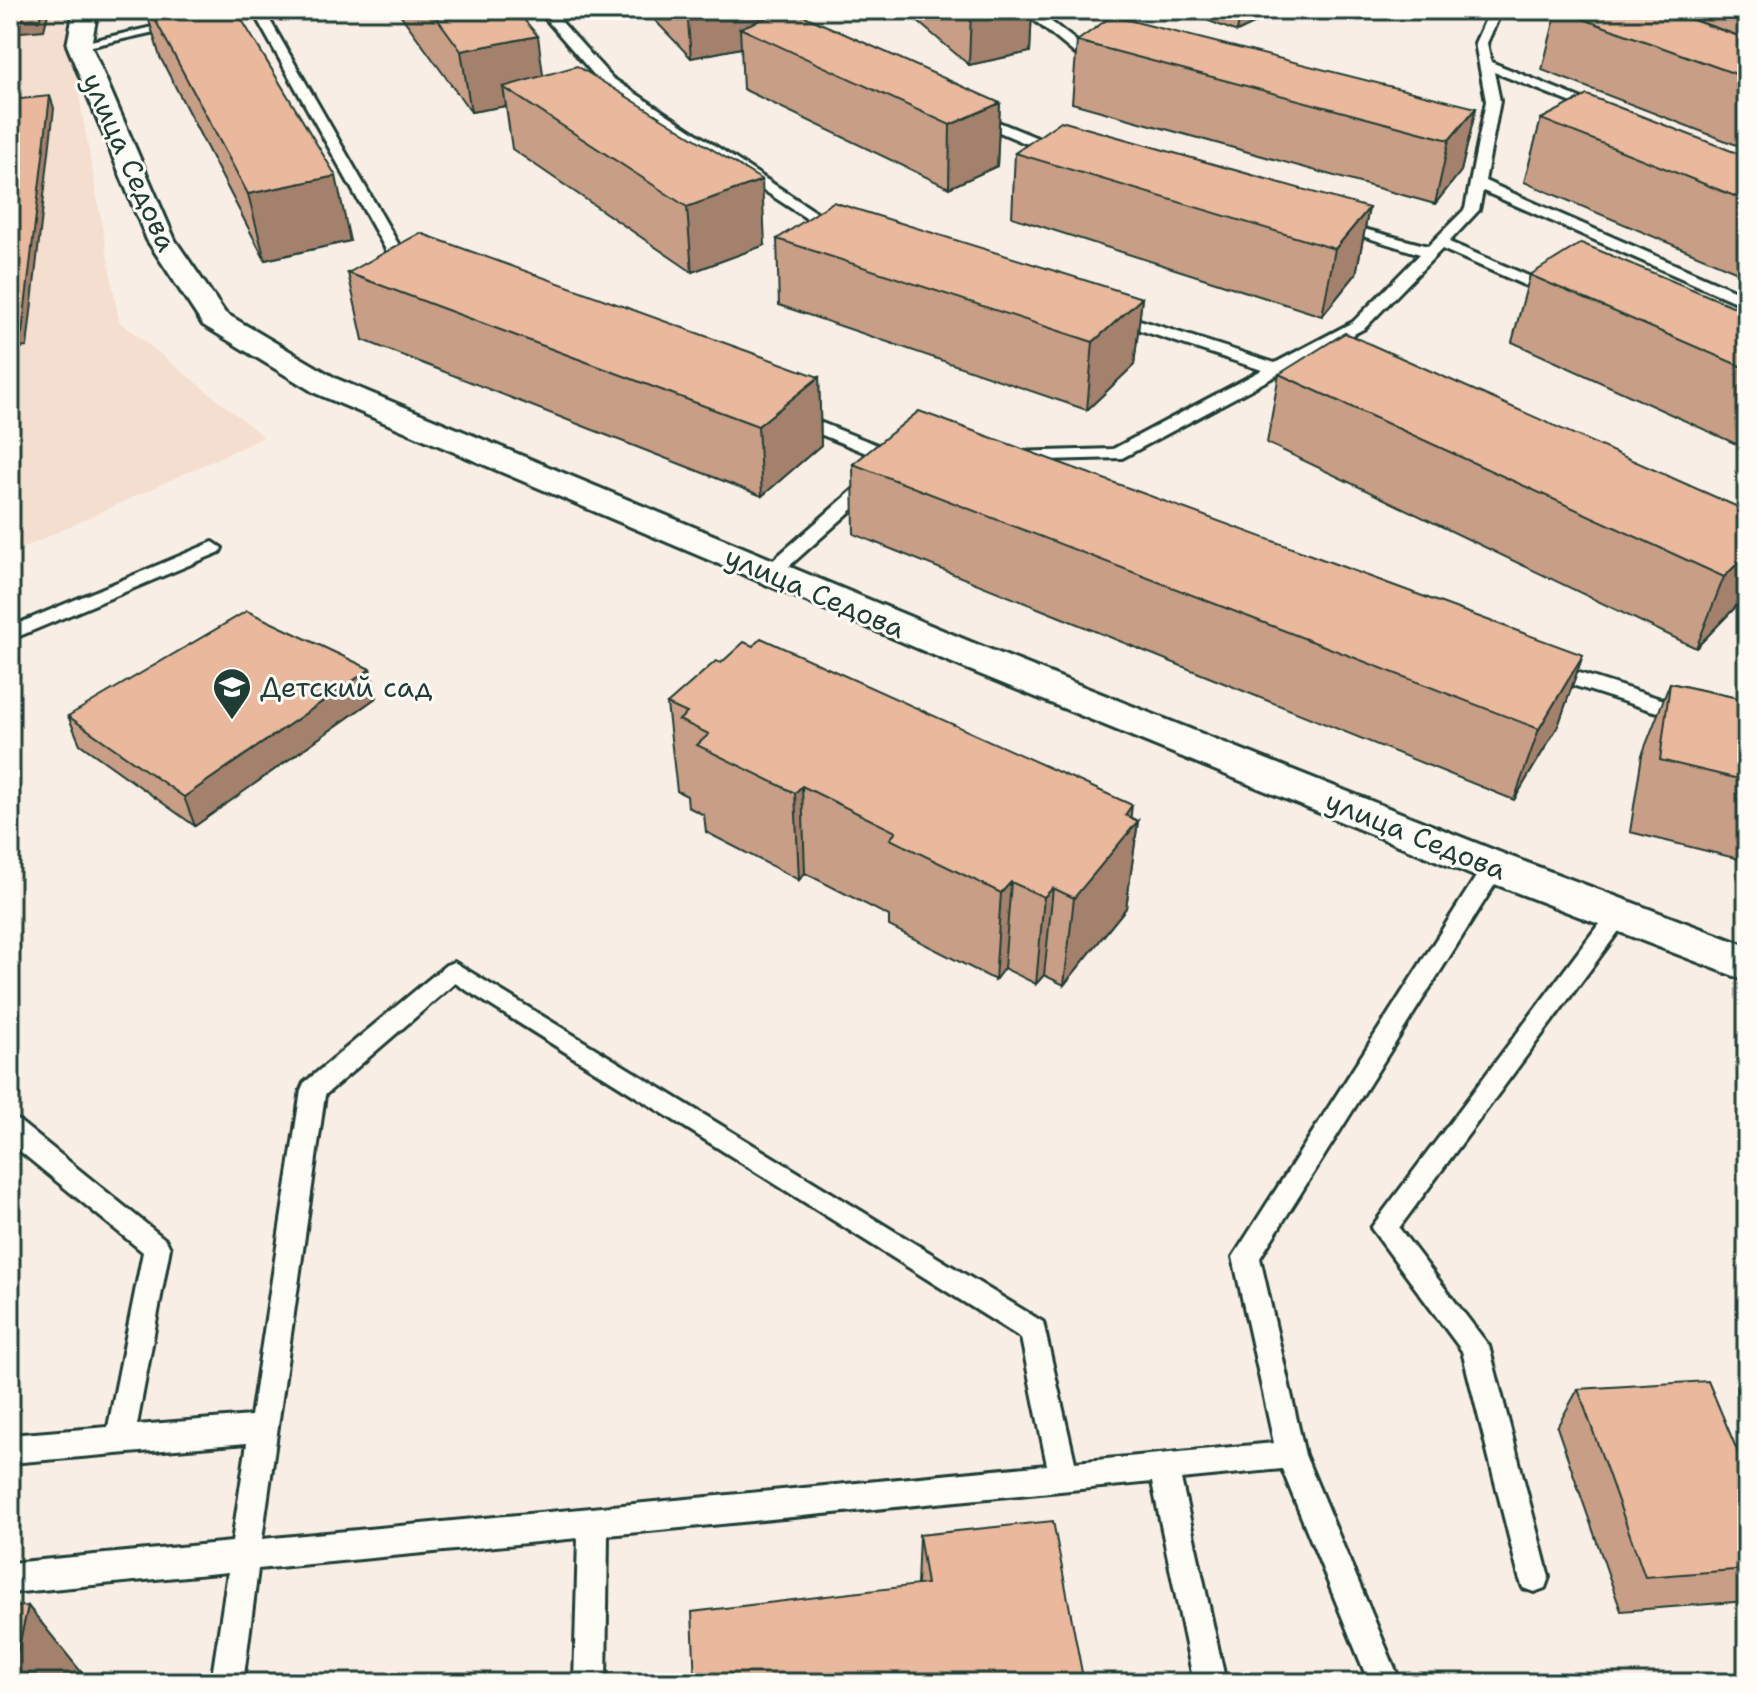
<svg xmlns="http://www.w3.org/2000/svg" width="1757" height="1693" viewBox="0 0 1757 1693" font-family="'Shantell Sans',sans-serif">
	<rect width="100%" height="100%" fill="#f9eee5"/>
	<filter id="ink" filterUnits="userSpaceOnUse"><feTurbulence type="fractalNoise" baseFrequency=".0125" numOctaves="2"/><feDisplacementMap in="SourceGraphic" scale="16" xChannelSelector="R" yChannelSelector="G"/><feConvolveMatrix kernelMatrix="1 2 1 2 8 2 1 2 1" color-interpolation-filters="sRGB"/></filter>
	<g filter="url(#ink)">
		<path fill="#f4decf" d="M 10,10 L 82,10 L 80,101 L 119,321 L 264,437 L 10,554 Z"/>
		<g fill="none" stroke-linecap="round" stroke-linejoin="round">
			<g stroke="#1f3d34" stroke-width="6">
				<g id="service">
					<path d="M 228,10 L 264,10 L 404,254 L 422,262 L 422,268 L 412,268 L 390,257 L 252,10 L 79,49 L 73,45 Z"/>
					<path d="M 538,10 L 551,10 L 612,78 L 825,218 L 845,224 L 845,230 L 815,224 L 602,84 Z"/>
					<path d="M 1022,10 L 1036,10 L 1089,51 L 1110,59 L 1103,63 L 1079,57 Z"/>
					<path d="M 1490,10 L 1502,10 L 1487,43 L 1491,62 L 1612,111 L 1600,114 L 1494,72 L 1500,101 L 1485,181 L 1747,296 L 1747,307 L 1483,191 L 1479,210 L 1449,242 L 1561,290 L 1561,296 L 1549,296 L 1442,249 L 1365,328 L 1122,458 L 1007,461 L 1004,457 L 1013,452 L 1113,449 L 1262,370 L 1106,319 L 1106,313 L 1118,313 L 1275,363 L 1353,322 L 1420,254 L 1330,226 L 1337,222 L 1428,246 L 1465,209 L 1486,101 L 1475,43 Z"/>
					<path d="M 974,112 L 1035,137 L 1066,145 L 1068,148 L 1061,152 L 1025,143 L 969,119 L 969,113 Z"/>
					<path d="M 794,412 L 905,456 L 908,460 L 905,464 L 893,464 L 788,421 L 785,417 L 788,413 Z"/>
					<path d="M 874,476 L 880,477 L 883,481 L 880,485 L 777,577 L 763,577 L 761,573 L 763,569 L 868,477 Z"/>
					<path d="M 213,542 L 222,548 L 220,552 L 10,640 L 10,627 Z"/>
					<path d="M 1548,663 L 1661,699 L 1747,719 L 1747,733 L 1650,710 L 1541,675 L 1538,670 Z"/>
					<path d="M 1494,859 L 1502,861 L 1505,867 L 1502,873 L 1260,1258 L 1305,1455 L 1401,1683 L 1369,1683 L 1282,1469 L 1181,1479 L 1226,1683 L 1194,1683 L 1152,1482 L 608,1535 L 606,1683 L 574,1683 L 578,1538 L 258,1569 L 243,1683 L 211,1683 L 228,1572 L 10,1593 L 10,1563 L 232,1542 L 247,1443 L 10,1463 L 10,1435 L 108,1427 L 143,1252 L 10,1143 L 10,1118 L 19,1121 L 166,1240 L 170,1248 L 137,1425 L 251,1416 L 301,1090 L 304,1083 L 446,965 L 454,962 L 1043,1322 L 1075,1462 L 1274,1443 L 1233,1257 L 1486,861 ZM 455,983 L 1021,1338 L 1047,1465 L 262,1539 L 325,1095 Z"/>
					<path d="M 1619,906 L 1627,908 L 1630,914 L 1627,920 L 1399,1228 L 1489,1346 L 1549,1577 L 1545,1588 L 1534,1592 L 1523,1588 L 1519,1577 L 1462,1351 L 1371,1228 L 1611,908 Z"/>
				</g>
			</g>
			<g stroke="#1f3d34" stroke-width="6">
				<path id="minor" d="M 74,10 L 98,10 L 91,45 L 175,240 L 225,313 L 337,379 L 971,642 L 1509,856 L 1747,946 L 1747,981 L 1479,878 L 945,660 L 315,393 L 203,325 L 147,240 L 67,45 Z"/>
			</g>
			<use href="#service" fill="#fdfcf7" fill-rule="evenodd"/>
			<use href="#minor" fill="#fdfcf7" fill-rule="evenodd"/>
		</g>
		<g fill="#c99e86" stroke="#1f3d34" stroke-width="2">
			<path d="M 146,10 L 236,10 L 350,241 L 265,260 L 160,57 Z"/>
			<path d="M 397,10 L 516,10 L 543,75 L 765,245 L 692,272 L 512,149 L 506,106 L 471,112 Z"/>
			<path d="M 645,10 L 759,10 L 760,20 L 1000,103 L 997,166 L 949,188 L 743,89 L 741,48 L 691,58 Z"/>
			<path d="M 904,10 L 1032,10 L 1030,52 L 969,65 Z"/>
			<path d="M 1181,10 L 1283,10 L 1237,32 Z"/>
			<path d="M 1557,10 L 1747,39 L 1747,149 L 1542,70 Z"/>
			<path d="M 1667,10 L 1747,10 L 1747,39 Z"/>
			<path d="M 1077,41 L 1476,108 L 1461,171 L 1435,204 L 1072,103 Z"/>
			<path d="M 1541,119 L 1747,157 L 1747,276 L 1524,182 Z"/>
			<path d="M 1015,153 L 1369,208 L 1356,274 L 1322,316 L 1012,217 Z"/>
			<path d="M 777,239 L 1142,298 L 1134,365 L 1087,410 L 779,305 Z"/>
			<path d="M 348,273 L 819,377 L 821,445 L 762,496 L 363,340 Z"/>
			<path d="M 1530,275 L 1747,312 L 1747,449 L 1512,342 Z"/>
			<path d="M 1279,374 L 1747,511 L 1747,595 L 1696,648 L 1267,443 Z"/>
			<path d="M 853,464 L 1583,655 L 1558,726 L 1514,800 L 854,534 Z"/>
			<path d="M 370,669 L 377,697 L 195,826 L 80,744 L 68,716 Z"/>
			<path d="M 1670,683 L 1747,700 L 1747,861 L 1630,832 L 1642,755 Z"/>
			<path d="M 667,704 L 1131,818 L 1138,821 L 1126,908 L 1064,985 L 1044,975 L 1036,984 L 1004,968 L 995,980 L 889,926 L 889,916 L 805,873 L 799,880 L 706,832 L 704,815 L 688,807 L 687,796 L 677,791 Z"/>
			<path d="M 1578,1389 L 1747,1474 L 1747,1601 L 1621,1611 L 1557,1427 Z"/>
			<path d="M 919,1535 L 1084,1683 L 917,1585 Z"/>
		</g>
		<g fill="#a4816d" stroke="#1f3d34" stroke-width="2">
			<path d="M 42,10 L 49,10 L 44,30 L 10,33 L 10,20 Z"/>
			<path d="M 687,10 L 759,10 L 761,37 L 740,28 L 741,48 L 691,58 Z"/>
			<path d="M 971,10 L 1032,10 L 1030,52 L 969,65 Z"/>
			<path d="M 1260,10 L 1283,10 L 1237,32 L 1239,20 Z"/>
			<path d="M 538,36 L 546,98 L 503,87 L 506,106 L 471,112 L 461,51 Z"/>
			<path d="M 50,96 L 54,108 L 27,347 L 10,349 L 10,335 Z"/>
			<path d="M 1000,103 L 997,166 L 949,188 L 950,125 Z"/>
			<path d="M 1476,108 L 1461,171 L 1435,204 L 1449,140 Z"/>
			<path d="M 336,176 L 350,241 L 265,260 L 248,194 Z"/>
			<path d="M 762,180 L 765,245 L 692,272 L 687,207 Z"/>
			<path d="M 1369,208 L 1356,274 L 1322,316 L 1335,249 Z"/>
			<path d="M 1142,298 L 1134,365 L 1087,410 L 1093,342 Z"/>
			<path d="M 819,377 L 821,445 L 762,496 L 758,426 Z"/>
			<path d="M 1747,554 L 1747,595 L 1696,648 L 1724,577 Z"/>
			<path d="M 1583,655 L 1558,726 L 1514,800 L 1539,729 Z"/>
			<path d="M 370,669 L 377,697 L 195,826 L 184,797 Z"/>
			<path d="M 802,786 L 805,873 L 799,880 L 795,793 Z"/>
			<path d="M 1132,805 L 1129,833 L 1138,821 L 1126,908 L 1064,985 L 1074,898 L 1125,815 Z"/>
			<path d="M 1011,882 L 1004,968 L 995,980 L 1001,893 Z"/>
			<path d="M 1053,888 L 1044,975 L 1036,984 L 1044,897 Z"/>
			<path d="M 28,1606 L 90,1683 L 10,1683 Z"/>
		</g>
		<g fill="#eab89c" stroke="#1f3d34" stroke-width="2">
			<path d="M 10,10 L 42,10 L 40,18 L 10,20 Z"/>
			<path d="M 150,10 L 236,10 L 336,176 L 248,194 Z"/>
			<path d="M 431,10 L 516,10 L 538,36 L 461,51 Z"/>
			<path d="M 786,10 L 791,10 L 1000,103 L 950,125 L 740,28 Z"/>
			<path d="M 1213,10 L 1260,10 L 1239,20 Z"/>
			<path d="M 1558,10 L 1664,10 L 1747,39 L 1747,78 Z"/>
			<path d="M 1112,16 L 1476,108 L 1449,140 L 1077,41 Z"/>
			<path d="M 577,66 L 762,180 L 687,207 L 503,87 Z"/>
			<path d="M 1587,95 L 1747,157 L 1747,201 L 1541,119 Z"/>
			<path d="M 50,96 L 22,333 L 10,335 L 10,100 Z"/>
			<path d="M 1061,121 L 1369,208 L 1335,249 L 1015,153 Z"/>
			<path d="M 833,202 L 1142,298 L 1093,342 L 777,239 Z"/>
			<path d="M 420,233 L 819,377 L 758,426 L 348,273 Z"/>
			<path d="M 1581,243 L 1747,312 L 1747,369 L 1530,275 Z"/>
			<path d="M 1345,333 L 1747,511 L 1747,554 L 1724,577 L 1279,374 Z"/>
			<path d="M 919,411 L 1583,655 L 1539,729 L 853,464 Z"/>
			<path d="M 247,611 L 370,669 L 184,797 L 68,716 Z"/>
			<path d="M 761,638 L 1132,805 L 1125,815 L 1138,821 L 1074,898 L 1053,888 L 1044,897 L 1011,882 L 1001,893 L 890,839 L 896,832 L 802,786 L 795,793 L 697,745 L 709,734 L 679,720 L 687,713 L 667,704 L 716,661 L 721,663 L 744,642 L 753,646 Z"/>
			<path d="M 1670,683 L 1747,700 L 1747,781 L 1660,760 Z"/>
			<path d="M 1708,1381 L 1747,1474 L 1747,1569 L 1645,1577 L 1578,1389 Z"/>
			<path d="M 1053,1521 L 1084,1683 L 695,1683 L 692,1612 L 927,1584 L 919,1535 Z"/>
			<path d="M 28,1606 L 10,1683 L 10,1607 Z"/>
		</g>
	</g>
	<defs>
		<g id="school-pin" transform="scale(2)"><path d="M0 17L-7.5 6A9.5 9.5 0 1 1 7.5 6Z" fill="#1f3d34" stroke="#fdfcf7"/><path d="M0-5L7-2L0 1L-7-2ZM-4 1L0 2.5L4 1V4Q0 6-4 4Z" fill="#fff"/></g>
	</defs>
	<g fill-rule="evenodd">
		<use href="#school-pin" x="232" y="687"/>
	</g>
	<g text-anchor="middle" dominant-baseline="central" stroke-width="6" stroke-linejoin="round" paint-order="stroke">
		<g font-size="28" fill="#1f3d34" stroke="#fdfcf7">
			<text transform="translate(130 162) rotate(66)">улица Седова</text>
			<text transform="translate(815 592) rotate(23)">улица Седова</text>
			<text transform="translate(1416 835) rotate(22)">улица Седова</text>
		</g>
		<g font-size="28" fill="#1f3d34" stroke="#fdfcf7" text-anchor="start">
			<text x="260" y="687">Детский сад</text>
		</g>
	</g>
	<rect width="1757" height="1693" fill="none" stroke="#fdfcf7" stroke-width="40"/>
	<rect x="20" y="20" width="1717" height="1653" fill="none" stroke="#1f3d34" stroke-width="3" filter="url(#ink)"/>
</svg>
